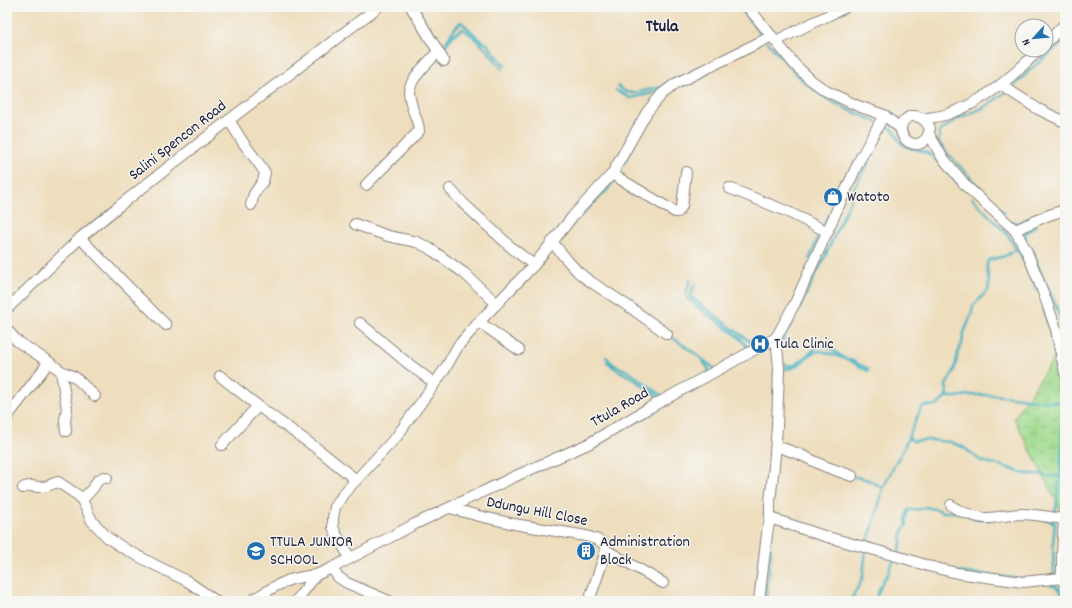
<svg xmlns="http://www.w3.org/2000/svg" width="1072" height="608" viewBox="0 0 1072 608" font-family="Dekko,sans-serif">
	<defs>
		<pattern id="wetland-marsh" width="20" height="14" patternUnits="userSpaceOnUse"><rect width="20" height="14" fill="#a1dc8f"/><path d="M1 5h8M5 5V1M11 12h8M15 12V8" fill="none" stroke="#8abc7c"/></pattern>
	</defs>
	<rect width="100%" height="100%" fill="#f6f6f2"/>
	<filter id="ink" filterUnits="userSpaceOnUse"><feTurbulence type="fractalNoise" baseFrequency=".025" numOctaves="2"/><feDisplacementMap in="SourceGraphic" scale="8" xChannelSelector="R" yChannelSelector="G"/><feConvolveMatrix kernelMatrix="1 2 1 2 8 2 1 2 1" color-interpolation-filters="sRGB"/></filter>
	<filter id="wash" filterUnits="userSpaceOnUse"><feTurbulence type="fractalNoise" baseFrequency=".012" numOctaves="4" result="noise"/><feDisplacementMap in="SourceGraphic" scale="16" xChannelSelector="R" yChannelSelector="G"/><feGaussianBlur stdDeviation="0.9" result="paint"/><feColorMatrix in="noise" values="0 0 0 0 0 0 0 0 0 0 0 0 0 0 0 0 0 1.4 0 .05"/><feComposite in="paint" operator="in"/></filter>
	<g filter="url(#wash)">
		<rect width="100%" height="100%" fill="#eedebe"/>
		<path fill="url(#wetland-marsh)" stroke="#627f65" d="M 1065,342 L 1065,518 L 1014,418 Z"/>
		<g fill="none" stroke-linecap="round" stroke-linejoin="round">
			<g stroke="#46b3c3" stroke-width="2.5">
				<path d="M 739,7 L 764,38"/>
				<path d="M 767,41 L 796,74 L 804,82 L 820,94 L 838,105 L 877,122"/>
				<path d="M 439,44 L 442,46 L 444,45 L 455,28 L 461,22 L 482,41 L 487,44 L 505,66"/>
				<path d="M 441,53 C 447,44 452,33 463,29 L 474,37 L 489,52 L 502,69"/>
				<path d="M 618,86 L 626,92 L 634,93 L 662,87 L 668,82 L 673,80"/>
				<path d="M 1012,88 L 1031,69 L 1065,41"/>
				<path d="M 616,90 L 630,98 L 658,92"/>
				<path d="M 882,124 C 887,126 892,128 895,132 C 897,136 898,140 901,143 C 909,151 921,148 929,154 C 941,162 949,176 960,185"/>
				<path d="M 618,174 L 636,141"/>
				<path d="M 972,198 L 1008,235 L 1016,249"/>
				<path d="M 1004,213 L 946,152 L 939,142 L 939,132 L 957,119 L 983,108 L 1006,92"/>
				<path d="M 578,218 L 608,189 L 615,178"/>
				<path d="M 1011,221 L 1018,223 L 1042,212 L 1047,211"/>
				<path d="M 822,226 L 829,215"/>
				<path d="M 1024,239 L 1026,237 L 1025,233 L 1036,226"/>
				<path d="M 1029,245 L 1034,253 L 1042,276 L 1055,303 L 1065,333"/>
				<path d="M 810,259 L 820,231"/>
				<path d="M 690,280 L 686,295 L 687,298 C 696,306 707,314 717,321 C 727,329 744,337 748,351"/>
				<path d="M 695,284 L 693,288 L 691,296 L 693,299 L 748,340 L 755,346"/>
				<path d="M 1043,307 L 1053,343 L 1062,402 L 1062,446 L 1060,477 L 1055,515"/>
				<path d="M 669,335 L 697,355 L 715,369"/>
				<path d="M 781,348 L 783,339 L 799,309 L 827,252 L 850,201 L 854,188 L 868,163 L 873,149 L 885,126"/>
				<path d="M 606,357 L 613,364 L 629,372 L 664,397"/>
				<path d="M 851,360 L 869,369"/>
				<path d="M 703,361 L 709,370 L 708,372"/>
				<path d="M 607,362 L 616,369 L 632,378 L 657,396 L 659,400"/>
				<path d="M 782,363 C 800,375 812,340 826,346 C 832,348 838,354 843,357"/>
				<path d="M 782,369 L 784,368 C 801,372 805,352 819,351 C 824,351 830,354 834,355 C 841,358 848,359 854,363 C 859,366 863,369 868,371"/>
				<path d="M 946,396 L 949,397 L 957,397 L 967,395 L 994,395 L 1051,402 L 1062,402"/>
				<path d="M 630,425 L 640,420 L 673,400"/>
				<path d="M 909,438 L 913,441 L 929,440 L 950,442 L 963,447 L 981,461 L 999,465 L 1026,474 L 1040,474 L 1045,476 L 1062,477"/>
				<path d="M 855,477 C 865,477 875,483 883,488"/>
				<path d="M 925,507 L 939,510 L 941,512 L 961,512 L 977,519 L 988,520 L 1007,517 L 1026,516 L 1048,520 L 1055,523 L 1053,543 L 1054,576 L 1034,580 L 958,572 L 916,562 L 898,555 L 902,541 L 901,538 L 903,530 L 907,525 L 906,520 L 908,510 L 920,509 Z"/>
				<path d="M 864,544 L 867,543 L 874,523 L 883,488 L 896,462 L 902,452 L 921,408 L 923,406 L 938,405 L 946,396 L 947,392 L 946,385 L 954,371 L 958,353 L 962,343 L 964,333 L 971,315 L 973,306 L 988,290 L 989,284 L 987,268 L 987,263 L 989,260 L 1005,256 L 1017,249 L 1028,268 L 1037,291"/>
				<path d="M 1050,584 L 1058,587 L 1065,598"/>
				<path d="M 765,601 L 767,592 L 766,585 L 769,572 L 769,564 L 771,555 L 770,546"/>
				<path d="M 850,601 L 860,584 L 863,576 L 866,550"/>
				<path d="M 875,601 L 881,585 L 884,579 L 888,575 L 890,567 L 895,559"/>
			</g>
		</g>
	</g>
	<g filter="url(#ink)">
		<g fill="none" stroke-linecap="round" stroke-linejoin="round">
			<g stroke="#88807c" stroke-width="12">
				<g id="minor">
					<path d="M 411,7 L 444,61"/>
					<path d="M 748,7 L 795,65 L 811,80 L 826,91 L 858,106 L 884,115 L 901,129"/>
					<path d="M 776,41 L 806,26 L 846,7"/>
					<path d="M 1046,43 L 1065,24"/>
					<path d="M 1001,85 L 1038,109 L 1065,122"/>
					<path d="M 911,116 C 921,115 925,120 930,128 C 929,131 929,134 927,137 C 914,158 886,127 911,116 Z"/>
					<path d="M 923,119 C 931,117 940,117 948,114 C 984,102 1013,76 1039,50"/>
					<path d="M 229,120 L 242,141 L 262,168 L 265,173 L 263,181 L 254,194 L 251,205"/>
					<path d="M 929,134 L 942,157 L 967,187 L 1015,230 L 1027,252 L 1043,292 L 1056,329 L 1065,373"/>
					<path d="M 612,174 L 675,212 L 678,212 L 682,206 L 686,172"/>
					<path d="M 366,185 L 419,131 C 419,122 414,115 412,107 C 411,102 409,96 409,92 C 409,80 430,60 438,52"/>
					<path d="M 729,188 L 786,211 L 828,232"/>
					<path d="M 450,189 L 464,204 L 513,249 L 534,265"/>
					<path d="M 355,224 L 388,236 L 417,242 L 429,248 L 464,273 L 497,304"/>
					<path d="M 1015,230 L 1049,215 L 1065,210"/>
					<path d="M 80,238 L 166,325"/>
					<path d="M 552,242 L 568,261 L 578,272 L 588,280 L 628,306 L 667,334"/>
					<path d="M 7,309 L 80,238 L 119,206 L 216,130 L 378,7"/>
					<path d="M 479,322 L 519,350"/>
					<path d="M 360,323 L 405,361 L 434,383"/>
					<path d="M 7,330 L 17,341 L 49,362 L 61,371 L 75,377 L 95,396"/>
					<path d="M 61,371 L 67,409 L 65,420 L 66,431"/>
					<path d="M 220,376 L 258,406 L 319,450 L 356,480"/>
					<path d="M 7,417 L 49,362"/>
					<path d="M 222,445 L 258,406"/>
					<path d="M 776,446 L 799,454 L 824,466 L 852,476"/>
					<path d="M 23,488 C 29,484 35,487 42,487 C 47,487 53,483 58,482 L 79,496 L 82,500 L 92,521 L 108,538 L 125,549 L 153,564 L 187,581 L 216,601"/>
					<path d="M 82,500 L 93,488 L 98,480 L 104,477 L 107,478"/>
					<path d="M 951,505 C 955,509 960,511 965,513 C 973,515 980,519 989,518 C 1000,517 1012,514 1023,514 C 1037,515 1050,517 1064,519"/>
					<path d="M 450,508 L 479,516 L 514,524 L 586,536 L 598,540 L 604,544 L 606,550 L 605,554 L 589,601"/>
					<path d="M 770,518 L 824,536 L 907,559 L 928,566 L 957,573 L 1023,582 L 1062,578"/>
					<path d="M 606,550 L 663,583"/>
					<path d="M 350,558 L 336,534 L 333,527 L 333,518 L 335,507 L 344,493 L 397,436 L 445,369 L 458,346 L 479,322 L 534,265 L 573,216 L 612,174 L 647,112 L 662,94 L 675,84 L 772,36"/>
					<path d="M 332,568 L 338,577 L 347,583 L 389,601"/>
					<path d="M 1064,583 L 1062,578 L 1062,555 L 1064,519 L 1065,512"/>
					<path d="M 251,601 L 274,587 L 289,580 L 302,577 L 316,575 L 332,568 L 415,524 L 518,475 L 588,444 L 649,408 L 763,345 L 776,338 L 795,303 L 859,161 L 884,115"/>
					<path d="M 296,601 L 316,575"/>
					<path d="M 759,601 L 767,534 L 770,518 L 770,501 L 774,466 L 777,427 L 779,368 L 776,338"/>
				</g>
			</g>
			<use href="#minor" stroke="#fff" stroke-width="10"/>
		</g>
	</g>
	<defs>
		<g id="shop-disc" transform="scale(1)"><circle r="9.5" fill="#1f6fb2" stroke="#f6f6f2"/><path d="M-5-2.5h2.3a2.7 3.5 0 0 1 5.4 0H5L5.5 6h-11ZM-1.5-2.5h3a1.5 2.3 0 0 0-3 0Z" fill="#fff"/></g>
		<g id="hospital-disc" transform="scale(1)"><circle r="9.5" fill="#1f6fb2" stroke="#f6f6f2"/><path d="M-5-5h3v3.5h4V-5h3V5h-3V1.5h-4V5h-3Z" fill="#fff"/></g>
		<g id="school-disc" transform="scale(1)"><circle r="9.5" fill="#1f6fb2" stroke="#f6f6f2"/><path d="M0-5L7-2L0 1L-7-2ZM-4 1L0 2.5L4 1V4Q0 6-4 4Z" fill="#fff"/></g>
		<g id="building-disc" transform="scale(1)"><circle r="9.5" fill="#1f6fb2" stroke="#f6f6f2"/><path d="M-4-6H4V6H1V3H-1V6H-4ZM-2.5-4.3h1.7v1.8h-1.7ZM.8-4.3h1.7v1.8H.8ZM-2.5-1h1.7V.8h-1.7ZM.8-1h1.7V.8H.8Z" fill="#fff"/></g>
	</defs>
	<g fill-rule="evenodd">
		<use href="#shop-disc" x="833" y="197"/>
		<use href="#hospital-disc" x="760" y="344"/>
		<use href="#school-disc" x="256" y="551"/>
		<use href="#building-disc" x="586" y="551"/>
	</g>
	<g text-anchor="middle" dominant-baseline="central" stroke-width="3" stroke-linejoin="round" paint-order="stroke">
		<g font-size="16" fill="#22223b" stroke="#f6f6f2">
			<text transform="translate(178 141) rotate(-38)">Salini Spencon Road</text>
			<text transform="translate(620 408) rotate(-30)">Ttula Road</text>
			<text transform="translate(537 512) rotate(11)">Ddungu Hill Close</text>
		</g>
		<g font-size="16" fill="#22223b" stroke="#f6f6f2" text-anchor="start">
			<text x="847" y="197">Watoto</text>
			<text x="774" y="344">Tula Clinic</text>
			<text x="270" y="542">TTULA JUNIOR<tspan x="270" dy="18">SCHOOL</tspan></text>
			<text x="600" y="542">Administration<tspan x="600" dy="18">Block</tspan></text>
		</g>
		<g font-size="17" font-weight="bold" fill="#22223b" stroke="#f6f6f2">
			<text x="662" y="28">Ttula</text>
		</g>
	</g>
	<rect width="1072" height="608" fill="none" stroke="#f6f6f2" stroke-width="24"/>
	<g transform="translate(1034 38) rotate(243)"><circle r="19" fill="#f6f6f2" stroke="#a1a1a9"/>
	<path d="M0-3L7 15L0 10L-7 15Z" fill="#1f6fb2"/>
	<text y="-6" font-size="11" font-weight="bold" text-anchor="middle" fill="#22223b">N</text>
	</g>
</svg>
